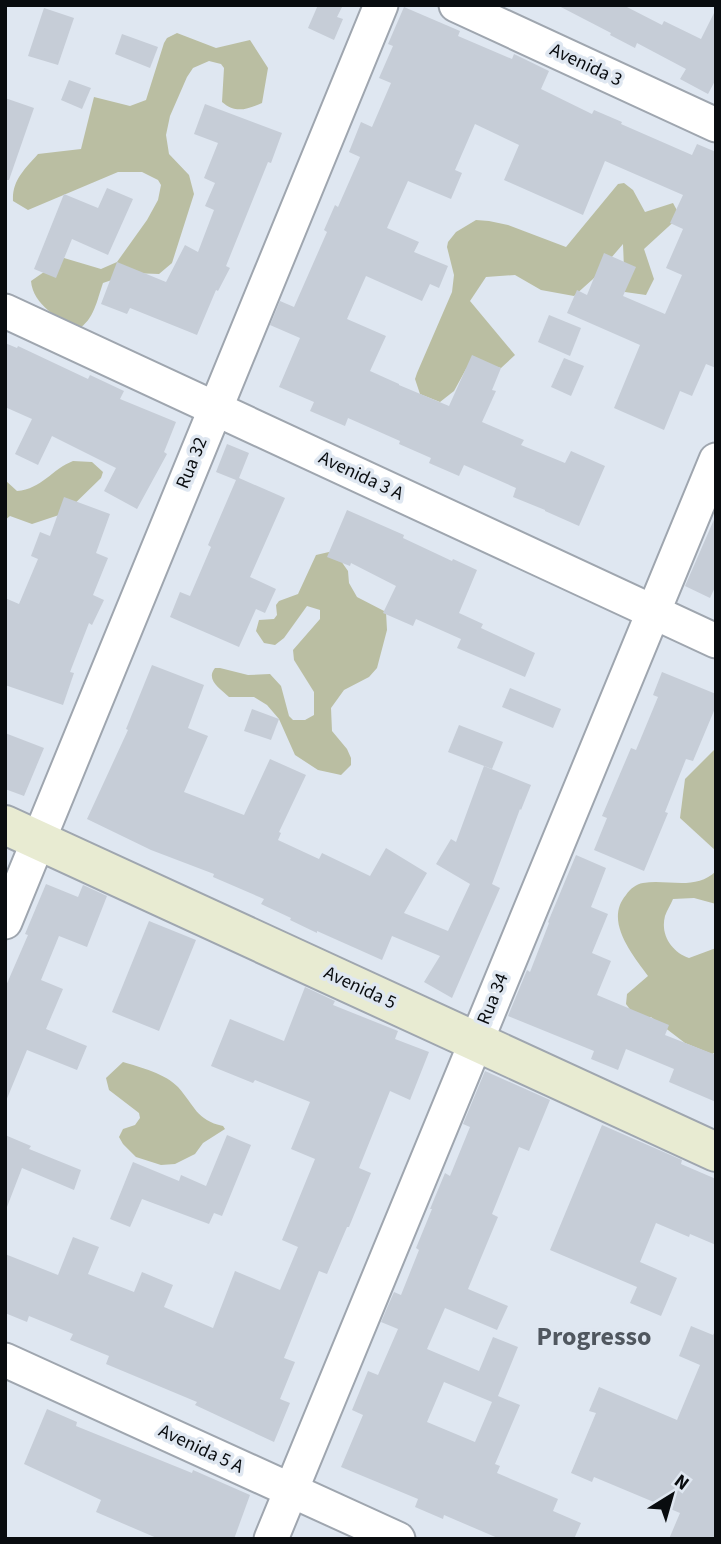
<svg xmlns="http://www.w3.org/2000/svg" width="721" height="1544" viewBox="0 0 721 1544" font-family="'Source Sans 3',sans-serif">
	<rect width="100%" height="100%" fill="#dfe7f1"/>
	<g fill="#babea2">
		<path d="M 177,33 L 216,48 L 250,40 L 268,68 L 262,103 C 247,109 236,114 222,102 L 224,68 L 221,64 L 209,61 L 193,68 L 187,77 L 170,116 L 166,135 L 169,154 L 189,175 L 194,194 L 172,263 L 159,274 L 132,273 L 103,283 C 97,300 94,320 78,329 C 59,319 33,305 31,281 L 64,258 L 101,269 L 117,262 L 147,220 L 158,200 L 161,185 L 158,180 L 142,172 L 118,172 L 28,210 L 13,201 C 12,180 25,169 38,154 L 81,149 L 94,97 L 130,106 L 146,100 L 164,43 L 167,38 Z"/>
		<path d="M 624,183 L 633,190 L 645,212 L 673,203 L 680,216 L 644,249 L 654,279 L 646,295 L 625,292 L 623,244 L 593,279 L 574,296 L 541,290 L 515,275 L 486,277 L 470,301 L 515,355 L 501,368 L 474,360 L 466,369 L 454,391 L 440,402 L 420,394 L 415,379 L 417,373 L 452,292 L 454,275 L 447,247 L 448,242 L 456,232 L 476,220 L 489,221 L 508,225 L 566,247 L 618,184 Z"/>
		<path d="M 73,461 L 92,462 L 103,472 L 101,478 L 65,513 L 32,524 L 10,516 L 5,520 L 5,480 L 17,491 C 42,489 52,469 73,461 Z"/>
		<path d="M 329,552 L 341,561 L 348,571 L 349,583 L 357,597 L 386,612 L 387,630 L 377,668 L 369,677 L 344,690 L 331,708 L 332,731 L 347,749 L 351,758 L 351,765 L 341,775 L 318,770 L 295,755 L 279,719 L 267,705 L 254,697 L 229,697 C 221,689 205,680 215,668 L 220,668 L 248,675 L 270,674 L 281,686 L 289,716 L 293,720 L 305,720 L 314,715 L 314,692 L 294,660 L 293,650 L 320,619 L 320,610 L 307,606 L 284,638 L 275,645 L 264,643 L 256,631 L 259,620 L 274,619 L 277,615 L 276,605 L 279,601 L 298,594 L 316,555 Z"/>
		<path d="M 716,748 L 716,851 L 680,818 L 685,779 Z"/>
		<path d="M 716,871 L 716,904 L 694,898 L 673,899 C 671,904 667,910 665,916 C 660,935 672,952 689,958 L 716,948 L 716,1052 L 712,1054 L 685,1043 L 651,1017 L 640,1017 L 632,1012 L 626,1004 L 627,994 L 648,976 C 632,954 604,921 626,895 C 630,889 636,884 643,883 C 668,879 696,891 716,871 Z"/>
		<path d="M 123,1062 C 140,1067 166,1074 178,1087 C 195,1106 196,1120 223,1126 L 225,1129 L 203,1143 L 195,1154 L 175,1164 L 161,1165 L 136,1157 L 123,1144 L 119,1137 L 123,1129 L 135,1125 L 140,1118 L 139,1113 L 109,1090 L 106,1078 Z"/>
	</g>
	<g fill="#c6cdd7" fill-rule="evenodd">
		<path d="M 318,5 L 343,5 L 337,17 L 343,19 L 334,40 L 308,28 Z"/>
		<path d="M 557,5 L 623,5 L 662,25 L 664,21 L 701,39 L 716,9 L 716,79 L 708,94 L 680,79 L 686,69 L 637,43 L 635,48 L 610,35 L 611,33 Z"/>
		<path d="M 404,7 L 460,31 L 458,36 L 512,59 L 514,54 L 549,71 L 541,89 L 592,114 L 594,110 L 622,122 L 621,124 L 692,155 L 697,144 L 716,152 L 716,368 L 706,364 L 692,396 L 680,391 L 664,430 L 614,408 L 640,345 L 567,313 L 577,290 L 587,295 L 604,253 L 636,267 L 623,296 L 665,314 L 682,275 L 666,268 L 683,229 L 670,223 L 683,195 L 605,161 L 583,215 L 504,180 L 519,145 L 475,124 L 455,170 L 462,173 L 451,199 L 408,181 L 387,228 L 419,242 L 414,252 L 448,266 L 439,288 L 430,284 L 422,301 L 366,276 L 347,319 L 386,336 L 370,371 L 399,384 L 399,385 L 449,406 L 472,355 L 501,368 L 492,390 L 496,391 L 482,422 L 524,440 L 521,445 L 565,463 L 571,451 L 605,466 L 579,526 L 545,511 L 545,510 L 513,497 L 516,488 L 464,465 L 459,476 L 429,463 L 431,458 L 399,444 L 400,441 L 348,418 L 345,426 L 310,411 L 314,402 L 279,387 L 300,338 L 270,325 L 280,301 L 294,307 L 327,232 L 324,230 L 335,205 L 338,207 L 360,157 L 349,152 L 361,122 L 372,127 L 391,83 L 379,78 L 393,46 L 388,44 Z"/>
		<path d="M 44,8 L 74,18 L 58,65 L 28,56 Z"/>
		<path d="M 122,34 L 158,47 L 150,68 L 115,54 Z"/>
		<path d="M 69,80 L 91,88 L 82,109 L 61,100 Z"/>
		<path d="M 5,98 L 34,108 L 9,180 L 5,180 Z"/>
		<path d="M 205,104 L 282,133 L 271,163 L 268,162 L 226,266 L 230,268 L 218,291 L 216,290 L 197,335 L 130,308 L 127,314 L 101,304 L 117,262 L 166,282 L 185,245 L 198,252 L 214,210 L 205,206 L 215,183 L 204,178 L 218,143 L 194,134 Z"/>
		<path d="M 107,188 L 133,199 L 108,255 L 72,239 L 56,278 L 34,269 L 64,194 L 98,208 Z"/>
		<path d="M 549,315 L 581,328 L 570,356 L 538,342 Z"/>
		<path d="M 5,343 L 17,348 L 18,346 L 88,379 L 90,375 L 124,391 L 120,399 L 176,422 L 164,452 L 167,454 L 137,509 L 104,491 L 116,468 L 52,436 L 38,465 L 15,454 L 32,419 L 5,407 Z"/>
		<path d="M 564,358 L 584,366 L 571,396 L 551,387 Z"/>
		<path d="M 227,444 L 249,453 L 239,478 L 285,498 L 250,577 L 276,589 L 265,613 L 256,609 L 239,647 L 170,617 L 180,592 L 190,596 L 211,547 L 208,545 L 236,480 L 216,472 Z"/>
		<path d="M 64,497 L 110,514 L 96,553 L 108,558 L 93,595 L 104,600 L 92,625 L 89,623 L 70,672 L 74,673 L 63,705 L 5,685 L 5,598 L 19,604 L 38,559 L 31,556 L 40,532 L 50,536 Z"/>
		<path d="M 347,510 L 404,535 L 403,538 L 452,561 L 453,559 L 477,570 L 459,613 L 483,624 L 481,628 L 535,653 L 525,677 L 457,648 L 461,639 L 416,619 L 413,626 L 383,613 L 396,586 L 351,563 L 350,566 L 327,557 Z"/>
		<path d="M 716,515 L 716,585 L 710,598 L 685,586 Z"/>
		<path d="M 152,665 L 204,685 L 188,728 L 208,736 L 184,792 L 244,815 L 270,759 L 306,775 L 279,832 L 281,833 L 278,840 L 319,859 L 322,853 L 370,876 L 386,848 L 427,873 L 404,913 L 448,931 L 470,884 L 436,864 L 451,839 L 456,842 L 484,766 L 531,785 L 521,810 L 520,809 L 492,884 L 500,888 L 452,998 L 424,982 L 440,956 L 392,936 L 382,960 L 317,931 L 317,933 L 290,920 L 291,918 L 261,904 L 264,899 L 213,877 L 214,874 L 151,850 L 87,819 L 128,730 L 126,729 Z"/>
		<path d="M 662,672 L 716,694 L 716,706 L 693,761 L 686,759 L 665,812 L 668,813 L 644,871 L 594,850 L 607,818 L 602,816 L 631,748 L 636,750 L 658,697 L 653,695 Z"/>
		<path d="M 510,688 L 561,709 L 553,728 L 502,707 Z"/>
		<path d="M 252,709 L 279,719 L 271,740 L 244,731 Z"/>
		<path d="M 459,725 L 503,742 L 492,769 L 448,752 Z"/>
		<path d="M 5,733 L 44,748 L 24,796 L 5,789 Z"/>
		<path d="M 576,855 L 606,868 L 591,907 L 608,914 L 592,953 L 611,961 L 597,995 L 669,1025 L 665,1035 L 716,1055 L 716,1102 L 669,1082 L 674,1069 L 626,1049 L 618,1070 L 591,1059 L 594,1051 L 508,1016 L 527,970 L 530,972 L 549,923 L 548,922 Z"/>
		<path d="M 46,884 L 78,897 L 83,885 L 107,896 L 87,947 L 59,936 L 41,980 L 63,989 L 46,1029 L 87,1046 L 77,1070 L 27,1050 L 6,1101 L 5,988 L 28,935 L 25,934 Z"/>
		<path d="M 149,921 L 196,940 L 159,1031 L 112,1012 Z"/>
		<path d="M 305,987 L 335,1001 L 333,1005 L 398,1031 L 395,1039 L 429,1052 L 410,1100 L 390,1091 L 359,1168 L 371,1173 L 349,1227 L 347,1227 L 327,1274 L 319,1271 L 284,1358 L 295,1362 L 280,1399 L 290,1403 L 274,1442 L 195,1405 L 197,1402 L 106,1364 L 109,1356 L 70,1340 L 73,1334 L 29,1316 L 27,1322 L 5,1313 L 5,1254 L 58,1275 L 73,1237 L 99,1247 L 88,1274 L 134,1292 L 142,1272 L 173,1285 L 164,1307 L 213,1328 L 235,1271 L 280,1290 L 298,1247 L 282,1240 L 315,1159 L 291,1149 L 310,1102 L 255,1080 L 253,1083 L 211,1066 L 230,1019 L 284,1041 Z"/>
		<path d="M 485,1071 L 550,1100 L 529,1151 L 519,1147 L 492,1214 L 498,1217 L 468,1289 L 508,1306 L 497,1330 L 445,1308 L 427,1349 L 479,1371 L 493,1337 L 518,1347 L 498,1396 L 520,1405 L 495,1464 L 500,1466 L 497,1473 L 558,1499 L 553,1511 L 581,1523 L 574,1539 L 500,1539 L 444,1515 L 443,1519 L 415,1507 L 418,1499 L 341,1467 L 363,1415 L 352,1410 L 368,1371 L 378,1375 L 398,1329 L 381,1322 L 394,1292 L 401,1295 L 419,1250 L 416,1248 L 432,1209 L 430,1209 L 445,1173 L 450,1176 L 470,1127 L 463,1124 ZM 444,1382 L 492,1402 L 475,1442 L 427,1422 Z"/>
		<path d="M 602,1125 L 682,1160 L 681,1164 L 716,1179 L 716,1245 L 690,1234 L 689,1237 L 656,1223 L 640,1262 L 677,1278 L 661,1316 L 630,1303 L 637,1287 L 550,1250 Z"/>
		<path d="M 5,1135 L 31,1146 L 29,1149 L 81,1170 L 74,1190 L 22,1168 L 7,1207 L 5,1207 Z"/>
		<path d="M 227,1135 L 251,1145 L 222,1216 L 214,1213 L 209,1224 L 142,1199 L 130,1227 L 110,1219 L 133,1162 L 179,1181 L 181,1175 L 206,1186 Z"/>
		<path d="M 691,1326 L 713,1335 L 716,1329 L 716,1539 L 669,1539 L 680,1513 L 594,1477 L 592,1482 L 571,1473 L 596,1413 L 589,1411 L 599,1387 L 677,1420 L 700,1365 L 679,1356 Z"/>
		<path d="M 47,1409 L 77,1422 L 76,1426 L 192,1473 L 193,1470 L 250,1495 L 234,1539 L 159,1539 L 96,1512 L 101,1500 L 24,1464 Z"/>
	</g>
	<g fill="none" stroke-linecap="round" stroke-linejoin="round">
		<g stroke="#9fa6af" stroke-width="37">
			<g id="street">
				<path d="M 456,5 L 716,125"/>
				<path d="M 5,311 L 716,641"/>
				<path d="M 5,922 L 381,5"/>
				<path d="M 5,1360 L 398,1539"/>
				<path d="M 271,1539 L 716,460"/>
			</g>
		</g>
		<g stroke="#9fa6af" stroke-width="42">
			<path id="secondary" d="M 5,825 L 716,1152"/>
		</g>
		<use href="#street" stroke="#fff" stroke-width="33"/>
		<use href="#secondary" stroke="#e8ebd2" stroke-width="38"/>
	</g>
	<g text-anchor="middle" dominant-baseline="central" stroke-width="7" stroke-linejoin="round" paint-order="stroke">
		<g font-size="19" fill="#090c0f" stroke="#dfe7f1">
			<text transform="translate(586 65) rotate(25)">Avenida 3</text>
			<text transform="translate(192 463) rotate(-68)">Rua 32</text>
			<text transform="translate(361 476) rotate(25)">Avenida 3 A</text>
			<text transform="translate(360 988) rotate(25)">Avenida 5</text>
			<text transform="translate(493 999) rotate(-68)">Rua 34</text>
			<text transform="translate(201 1449) rotate(25)">Avenida 5 A</text>
		</g>
		<g font-size="26" font-weight="bold" fill="#50575f" stroke="#dfe7f1">
			<text x="594" y="1336">Progresso</text>
		</g>
	</g>
	<rect width="721" height="1544" fill="none" stroke="#090c0f" stroke-width="14"/>
	<g transform="translate(672 1495) rotate(37)" stroke="#dfe7f1" stroke-width="5" paint-order="stroke">
	<path d="M0-5L12 26L0 18L-12 26Z" fill="#090c0f"/>
	<text y="-10" font-size="19" font-weight="bold" text-anchor="middle" fill="#090c0f">N</text>
	</g>
</svg>
